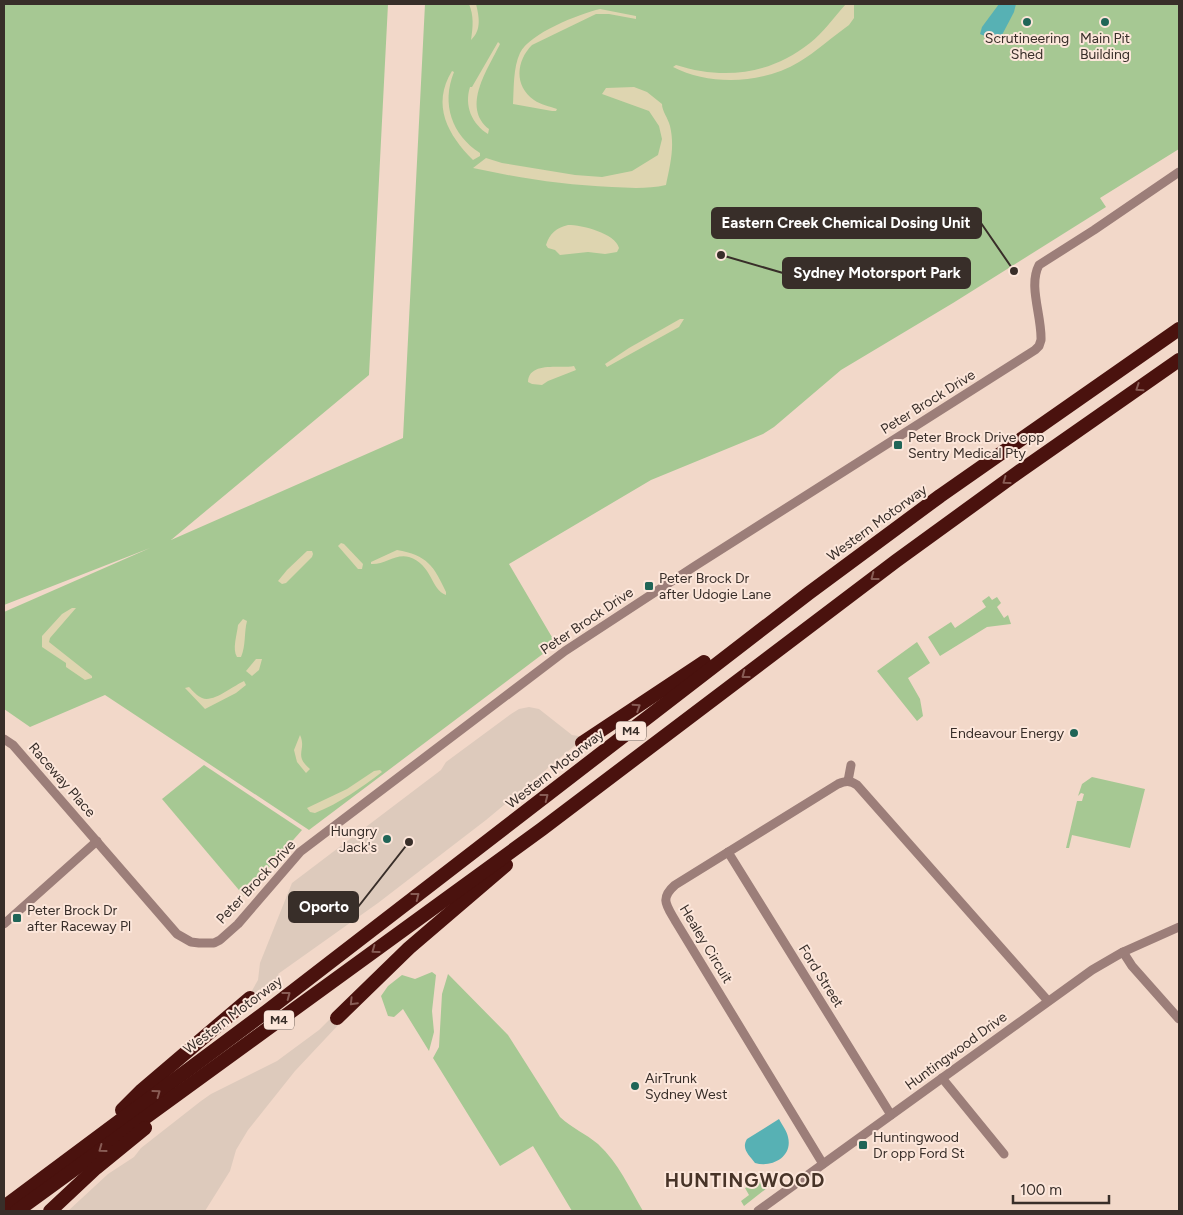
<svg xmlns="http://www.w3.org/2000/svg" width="1183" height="1215" viewBox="0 0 1183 1215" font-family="Figtree,sans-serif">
	<rect width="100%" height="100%" fill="#f2d8c9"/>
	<g fill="#ddcabc">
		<path d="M 529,707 L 539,709 L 572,735 L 585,737 L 486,820 L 378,903 L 278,974 L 281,978 L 251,1000 L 249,996 L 258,980 L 260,963 L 292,883 L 441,770 L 446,762 L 511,714 L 519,709 Z"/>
		<path d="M 334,1015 L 341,1022 L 295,1071 L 248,1130 L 236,1150 L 230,1171 L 205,1211 L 68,1211 L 108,1174 L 134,1157 L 141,1148 L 201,1101 L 211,1094 L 277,1061 L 319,1030 Z"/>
	</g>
	<g fill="#a6c893">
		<path d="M 4,4 L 388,4 L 369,375 L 171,540 L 403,438 L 425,4 L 1179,4 L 1179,149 L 1100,198 L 1106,207 L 953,303 L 841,370 L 774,427 L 763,434 L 651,480 L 509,564 L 556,644 L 309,830 L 105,695 L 30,727 L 4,709 L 4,612 L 150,548 L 4,605 Z"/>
		<path d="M 989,596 L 992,600 L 997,597 L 1001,603 L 997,607 L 1004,618 L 1008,615 L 1011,624 L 987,627 L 940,656 L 928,637 L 951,622 L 955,628 L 986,607 L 982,601 Z"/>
		<path d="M 917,642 L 930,663 L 908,678 L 920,699 L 923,716 L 917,721 L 877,671 Z"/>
		<path d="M 204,765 L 302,830 L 244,896 L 162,799 Z"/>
		<path d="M 1092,777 L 1145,789 L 1130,848 L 1072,835 L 1069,848 L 1066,848 L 1077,801 L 1082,801 L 1084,794 L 1081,793 L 1078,796 L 1082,784 Z"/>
		<path d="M 432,972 L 436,975 L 432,1011 L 434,1032 L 429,1051 L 403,1009 L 394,1017 L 388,1016 L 381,996 L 388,986 L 402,975 L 415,979 Z"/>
		<path d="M 448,974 L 508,1035 L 560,1117 C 572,1128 586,1134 598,1144 C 618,1162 630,1189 643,1211 L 572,1211 L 533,1146 L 500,1166 L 433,1058 L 439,1047 L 442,994 Z"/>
		<path d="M 768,1179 L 769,1187 L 763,1187 L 767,1188 L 744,1206 L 741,1201 L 749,1195 L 745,1188 L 756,1183 Z"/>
	</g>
	<g fill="#ded5b0">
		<path d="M 469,4 L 476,4 C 479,16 482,30 471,40 C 473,27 474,16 469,4 Z"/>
		<path d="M 846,4 L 854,4 L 854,18 L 849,25 C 832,37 816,52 799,62 C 763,84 710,86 673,67 L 676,65 C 723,80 770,75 810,43 C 823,33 834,17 846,4 Z"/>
		<path d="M 600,9 L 636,16 L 636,19 L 609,14 L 596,14 L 532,45 C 516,61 514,86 534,100 C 541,105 549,106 557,109 L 556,111 L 552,111 L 513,104 C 514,88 513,68 520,53 C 530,33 579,14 600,9 Z"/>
		<path d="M 498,42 L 500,44 C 488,69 461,107 489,129 L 488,134 C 472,124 464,106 470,87 L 472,87 Z"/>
		<path d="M 452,71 L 454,72 C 441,104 452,135 480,153 L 480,156 L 473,160 C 448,135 431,105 452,71 Z"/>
		<path d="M 634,87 L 647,92 L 662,104 C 662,111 668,118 670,126 C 675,147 670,165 666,185 C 648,189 630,188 612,187 C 564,185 519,178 473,168 L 486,158 L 502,163 L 575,175 L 602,177 L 632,171 L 658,155 L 662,139 L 659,126 L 649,111 L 602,94 L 606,88 Z"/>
		<path d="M 568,225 C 582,225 615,233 619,248 L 617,252 L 605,254 L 588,252 L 560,255 L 555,250 L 548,248 L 546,245 C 550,233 556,228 568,225 Z"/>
		<path d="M 680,319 L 684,319 L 679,327 L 607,367 L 605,364 L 629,348 Z"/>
		<path d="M 574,366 L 576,370 L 548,381 L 542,385 L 532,384 L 528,382 C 529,361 560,369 574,366 Z"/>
		<path d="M 341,543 L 344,544 L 363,564 L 362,569 L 358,569 L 338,546 Z"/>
		<path d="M 397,550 C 427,555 434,566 446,592 L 446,595 C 431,590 432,564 409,557 C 396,553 384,565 371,564 L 371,562 Z"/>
		<path d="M 307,551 L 312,551 L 313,554 L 312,557 L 286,583 L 282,584 L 278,581 L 287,570 Z"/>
		<path d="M 72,608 L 76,608 L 50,638 L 49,642 L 92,676 L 92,678 L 85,680 L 66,667 L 66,663 L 42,647 L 42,636 L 62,614 Z"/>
		<path d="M 243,619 L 247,621 C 244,632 246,646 241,657 L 237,657 C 232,649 237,635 238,625 Z"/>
		<path d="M 256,659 L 262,659 L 259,670 L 252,676 L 246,671 Z"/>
		<path d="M 244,681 L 246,685 L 236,693 L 205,709 L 185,688 L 189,687 C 193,691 197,696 202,698 C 213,703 233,686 244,681 Z"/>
		<path d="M 300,735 C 307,750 293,755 310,769 L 306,773 L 297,762 L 294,750 Z"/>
		<path d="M 380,770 L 382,772 C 361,788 340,803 315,813 L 310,812 L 307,808 L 347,789 L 374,771 Z"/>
	</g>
	<g fill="#57b1b4">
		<path d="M 999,4 L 1016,4 L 1014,12 L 1002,35 L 987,37 L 980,34 L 982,27 Z"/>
		<path d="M 779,1119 C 782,1125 787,1131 788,1137 C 793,1157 772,1168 755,1163 C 749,1155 741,1149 747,1139 Z"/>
	</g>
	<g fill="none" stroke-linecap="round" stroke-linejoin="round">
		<g stroke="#9c7e79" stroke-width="9">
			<path d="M 4,739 L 13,745 L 177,934 L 191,942 L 199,943 L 214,943 L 220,940 L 238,924 L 300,852 L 565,651 L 695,566 L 1035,350 L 1039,346 L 1041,340 C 1042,316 1028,286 1039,265 L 1094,230 L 1179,172"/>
			<path d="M 848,781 L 851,765"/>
			<path d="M 728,852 L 891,1115"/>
			<path d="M 4,924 L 97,841"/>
			<path d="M 1123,952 L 1132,966 L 1179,1019"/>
			<path d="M 942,1078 L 1004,1154"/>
			<path d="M 823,1164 L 676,922 C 667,906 659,899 675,885 L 838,784 C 845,781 850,780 857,785 L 1048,1001"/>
			<path d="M 758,1211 L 1092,970 L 1123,952 L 1179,927"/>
		</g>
		<g stroke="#4a120e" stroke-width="14">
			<path d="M 582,743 L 704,662"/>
			<path d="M 337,1018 L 409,948 L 506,865"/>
			<path d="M 122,1110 L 142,1090 L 250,998"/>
			<path d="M 4,1207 L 267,1011 L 809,593 L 940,496 L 1179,329"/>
			<path d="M 17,1211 L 542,829 L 896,561 L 1020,471 L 1179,360"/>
			<path d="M 50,1211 L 96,1168 L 145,1128"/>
		</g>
	</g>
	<defs><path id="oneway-chevron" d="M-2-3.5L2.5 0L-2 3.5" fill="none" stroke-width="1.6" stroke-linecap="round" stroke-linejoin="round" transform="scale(1.25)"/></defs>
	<g stroke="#885c55">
		<use href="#oneway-chevron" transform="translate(1139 388) rotate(146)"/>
		<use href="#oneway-chevron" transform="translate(1006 481) rotate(144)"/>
		<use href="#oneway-chevron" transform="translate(874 577) rotate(143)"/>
		<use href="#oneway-chevron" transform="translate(745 675) rotate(143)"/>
		<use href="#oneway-chevron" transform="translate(637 707) rotate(-33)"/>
		<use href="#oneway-chevron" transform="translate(545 797) rotate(-38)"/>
		<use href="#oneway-chevron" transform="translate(416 896) rotate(-38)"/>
		<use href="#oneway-chevron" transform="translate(375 950) rotate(144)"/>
		<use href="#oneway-chevron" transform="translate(287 995) rotate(-37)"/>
		<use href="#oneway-chevron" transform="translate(353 1002) rotate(134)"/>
		<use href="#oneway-chevron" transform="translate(157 1093) rotate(-36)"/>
		<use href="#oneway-chevron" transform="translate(102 1149) rotate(144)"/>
	</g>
	<g fill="#206557" stroke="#fce6da" stroke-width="2">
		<circle cx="1027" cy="22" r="5"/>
		<circle cx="1105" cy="22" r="5"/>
		<rect x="893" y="440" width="10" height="10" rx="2.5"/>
		<rect x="644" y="581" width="10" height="10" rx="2.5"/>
		<circle cx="1074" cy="733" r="5"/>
		<circle cx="387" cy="839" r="5"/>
		<rect x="12" y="913" width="10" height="10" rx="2.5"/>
		<circle cx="635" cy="1086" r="5"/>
		<rect x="858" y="1140" width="10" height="10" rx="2.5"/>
	</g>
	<g text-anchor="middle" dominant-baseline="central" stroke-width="4" stroke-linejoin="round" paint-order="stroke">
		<g fill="#fce6da" stroke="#73655e" stroke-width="1">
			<rect x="616" y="721.5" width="30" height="19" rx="4"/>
			<rect x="264" y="1010.5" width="30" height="19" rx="4"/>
		</g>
		<g font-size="12" font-weight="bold" fill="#382e29">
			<text x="631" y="731">M4</text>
			<text x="279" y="1020">M4</text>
		</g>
		<g font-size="14" fill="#382e29" stroke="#fce6da" text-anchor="start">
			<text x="1027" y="38" text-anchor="middle">Scrutineering<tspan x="1027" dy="16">Shed</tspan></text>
			<text x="1105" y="38" text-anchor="middle">Main Pit<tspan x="1105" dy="16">Building</tspan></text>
			<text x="908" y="437">Peter Brock Drive opp<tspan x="908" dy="16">Sentry Medical Pty</tspan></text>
			<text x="659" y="578">Peter Brock Dr<tspan x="659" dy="16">after Udogie Lane</tspan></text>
			<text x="1064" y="733" text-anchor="end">Endeavour Energy</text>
			<text x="377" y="831" text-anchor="end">Hungry<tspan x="377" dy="16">Jack's</tspan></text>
			<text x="27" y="910">Peter Brock Dr<tspan x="27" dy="16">after Raceway Pl</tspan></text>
			<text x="645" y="1078">AirTrunk<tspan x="645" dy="16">Sydney West</tspan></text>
			<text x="873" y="1137">Huntingwood<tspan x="873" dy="16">Dr opp Ford St</tspan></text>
		</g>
		<g font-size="14" fill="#382e29" stroke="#fce6da">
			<text transform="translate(928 402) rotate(-32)">Peter Brock Drive</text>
			<text transform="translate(877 523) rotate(-36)">Western Motorway</text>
			<text transform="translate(587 621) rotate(-34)">Peter Brock Drive</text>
			<text transform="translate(555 769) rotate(-38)">Western Motorway</text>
			<text transform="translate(62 780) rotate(49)">Raceway Place</text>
			<text transform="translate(256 882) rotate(-47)">Peter Brock Drive</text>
			<text transform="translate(706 944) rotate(59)">Healey Circuit</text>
			<text transform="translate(821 976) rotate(58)">Ford Street</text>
			<text transform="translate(233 1015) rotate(-37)">Western Motorway</text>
			<text transform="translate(956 1051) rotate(-36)">Huntingwood Drive</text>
		</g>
		<g font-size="19" font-weight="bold" letter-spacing="1" fill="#483428" stroke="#fce6da">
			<text x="745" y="1180">HUNTINGWOOD</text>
		</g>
	</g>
	<path fill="none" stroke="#382e29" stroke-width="2" d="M1014 271L981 223M721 255L783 273M409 842L358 907"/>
	<g fill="#382e29" stroke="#fce6da" stroke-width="2">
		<circle cx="1014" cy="271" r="5"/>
		<circle cx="721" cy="255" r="5"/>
		<circle cx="409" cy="842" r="5"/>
	</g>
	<g fill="#382e29" stroke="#382e29" stroke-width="2">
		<rect x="712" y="208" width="269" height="30" rx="5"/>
		<rect x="783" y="258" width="187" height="30" rx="5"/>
		<rect x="289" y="892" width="69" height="30" rx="5"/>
	</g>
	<g font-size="15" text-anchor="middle" font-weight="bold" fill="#fff">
		<text x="846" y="228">Eastern Creek Chemical Dosing Unit</text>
		<text x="877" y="278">Sydney Motorsport Park</text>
		<text x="324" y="912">Oporto</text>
	</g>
	<rect width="1183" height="1215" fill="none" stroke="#382e29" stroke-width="10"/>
	<path d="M1013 1195v8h96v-8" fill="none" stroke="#382e29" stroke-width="2.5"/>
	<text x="1020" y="1195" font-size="15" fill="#382e29" stroke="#fce6da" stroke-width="4" paint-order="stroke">100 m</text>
</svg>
